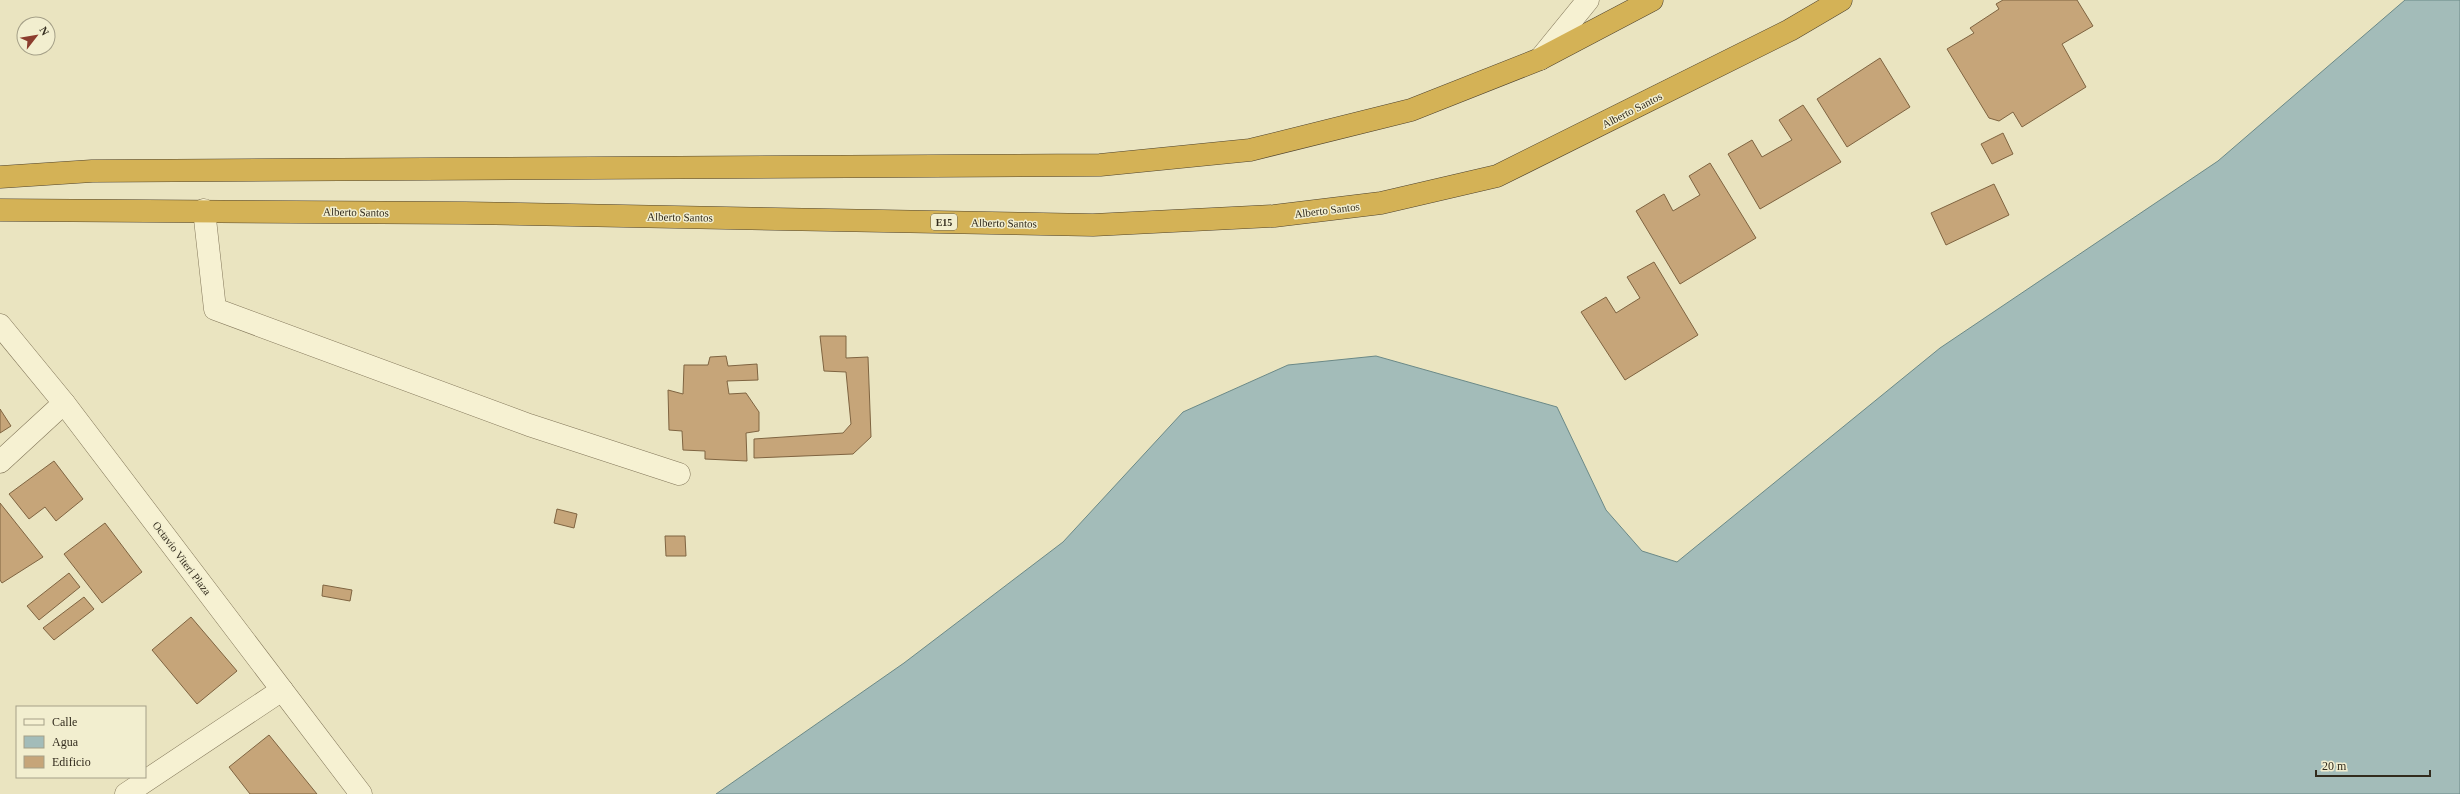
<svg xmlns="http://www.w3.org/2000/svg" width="2460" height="794" viewBox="0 0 2460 794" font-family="'Times New Roman',serif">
	<rect width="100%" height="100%" fill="#eae4c0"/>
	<path fill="#a3bcb9" stroke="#6b8987" d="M 2405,0 L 2460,0 L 2460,794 L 716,794 L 904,663 L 1063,542 L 1183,412 L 1288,365 L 1376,356 L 1557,407 L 1606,510 L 1642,551 L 1677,562 L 1940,348 L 2218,161 Z"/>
	<g fill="#c6a579" stroke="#7f6441">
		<path d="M 2003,0 L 2077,0 L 2093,26 L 2062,44 L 2086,87 L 2022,127 L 2013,112 L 1999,121 L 1989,118 L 1947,49 L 1974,33 L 1970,28 L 1999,9 L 1996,4 Z"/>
		<path d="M 1880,58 L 1910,107 L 1847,147 L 1817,99 Z"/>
		<path d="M 1803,105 L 1841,162 L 1760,209 L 1728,154 L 1752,140 L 1762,157 L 1792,140 L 1779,120 Z"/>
		<path d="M 2003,133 L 2013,154 L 1992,164 L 1981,144 Z"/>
		<path d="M 1710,163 L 1756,238 L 1680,284 L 1636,211 L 1664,194 L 1673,211 L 1700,195 L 1689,176 Z"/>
		<path d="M 1994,184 L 2009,215 L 1946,245 L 1931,213 Z"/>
		<path d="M 1654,262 L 1698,335 L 1625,380 L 1581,312 L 1606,297 L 1616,313 L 1640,298 L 1627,277 Z"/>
		<path d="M 820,336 L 846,336 L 846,358 L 868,357 L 871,437 L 853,454 L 754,458 L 754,439 L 843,433 L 851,424 L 846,372 L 824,371 Z"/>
		<path d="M 726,356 L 728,366 L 757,364 L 758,380 L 727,381 L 729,394 L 746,393 L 759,412 L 759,431 L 746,433 L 747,461 L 705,459 L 705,451 L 683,450 L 682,431 L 669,430 L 668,390 L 683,394 L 684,365 L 708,365 L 710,357 Z"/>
		<path d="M 0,409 L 11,426 L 0,433 Z"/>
		<path d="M 54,461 L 83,499 L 56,521 L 45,507 L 29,519 L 9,494 Z"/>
		<path d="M 0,503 L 43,557 L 2,583 L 0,580 Z"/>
		<path d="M 557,509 L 577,514 L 574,528 L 554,523 Z"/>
		<path d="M 105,523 L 142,572 L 102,603 L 64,554 Z"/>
		<path d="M 665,536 L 685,536 L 686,556 L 666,556 Z"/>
		<path d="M 69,573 L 80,587 L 39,620 L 27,606 Z"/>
		<path d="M 323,585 L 352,590 L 350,601 L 322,596 Z"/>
		<path d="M 84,597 L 94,609 L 54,640 L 43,628 Z"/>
		<path d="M 191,617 L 237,671 L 197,704 L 152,650 Z"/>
		<path d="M 269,735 L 317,794 L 250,794 L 229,767 Z"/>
	</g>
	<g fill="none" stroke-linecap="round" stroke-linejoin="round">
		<g stroke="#827659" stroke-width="23">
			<g id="minor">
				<path d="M 1540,59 L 1588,0"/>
				<path d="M 204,210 L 215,309 L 529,425 L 679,474"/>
				<path d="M 0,325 L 64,403 L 361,794"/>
				<path d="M 0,462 L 64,403"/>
				<path d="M 126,794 L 282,690"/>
			</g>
		</g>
		<g stroke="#4f432e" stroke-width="23">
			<g id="highway">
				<path d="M 0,177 L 92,171 L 1100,165 L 1250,150 L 1411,110 L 1540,59 L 1652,0"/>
				<path d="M 0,210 L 465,213 L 1093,225 L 1274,216 L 1381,203 L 1497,176 L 1790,30 L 1841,0"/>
			</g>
		</g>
		<use href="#minor" stroke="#f6f1d2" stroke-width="22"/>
		<use href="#highway" stroke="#d4b256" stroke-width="22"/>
	</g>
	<g text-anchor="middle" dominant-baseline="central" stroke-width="3" stroke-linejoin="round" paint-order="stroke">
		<rect fill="#f2eecf" stroke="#6c6652" stroke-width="1" x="931" y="214" width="26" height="16" rx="3"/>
		<g font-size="10" font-weight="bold" fill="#322b1d">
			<text x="944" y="222">E15</text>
		</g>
		<g font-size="11" fill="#322b1d" stroke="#f2eecf">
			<text transform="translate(1632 110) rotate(-27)">Alberto Santos</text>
			<text transform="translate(1327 210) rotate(-7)">Alberto Santos</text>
			<text transform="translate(356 212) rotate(1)">Alberto Santos</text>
			<text transform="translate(680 217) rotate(1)">Alberto Santos</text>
			<text transform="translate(1004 223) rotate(1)">Alberto Santos</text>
			<text transform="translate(182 558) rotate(53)">Octavio Viteri Plaza</text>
		</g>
	</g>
	<rect x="16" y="706" width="130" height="72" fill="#f2eecf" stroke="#a5a088"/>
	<rect x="24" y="719" width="20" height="6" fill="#f6f1d2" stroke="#a5a088"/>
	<text x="52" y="726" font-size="12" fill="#322b1d">Calle</text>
	<rect x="24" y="736" width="20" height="12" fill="#a3bcb9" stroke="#a5a088"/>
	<text x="52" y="746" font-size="12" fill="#322b1d">Agua</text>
	<rect x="24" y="756" width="20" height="12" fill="#c6a579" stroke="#a5a088"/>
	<text x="52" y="766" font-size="12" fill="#322b1d">Edificio</text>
	<g transform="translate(36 36) rotate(59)"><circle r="19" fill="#f2eecf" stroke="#a5a088"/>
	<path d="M0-3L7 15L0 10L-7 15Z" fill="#8c3d2e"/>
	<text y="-6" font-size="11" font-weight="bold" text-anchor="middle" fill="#322b1d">N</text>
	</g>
	<path d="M2316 770v6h114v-6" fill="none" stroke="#322b1d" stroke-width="2"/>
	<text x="2322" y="770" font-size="12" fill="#322b1d" stroke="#f2eecf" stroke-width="3" paint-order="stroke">20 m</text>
</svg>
